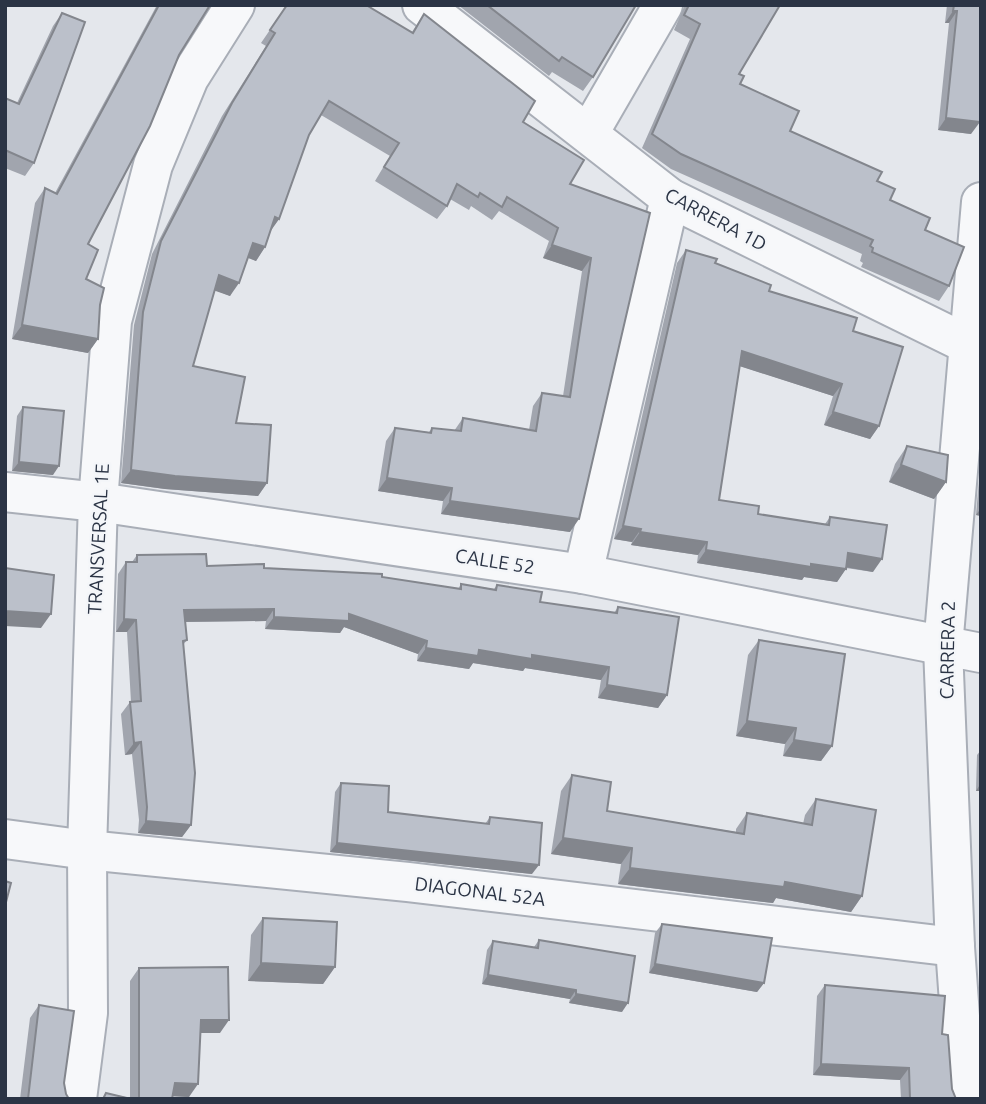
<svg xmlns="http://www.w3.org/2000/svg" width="986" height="1104" viewBox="0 0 986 1104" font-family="Ubuntu,sans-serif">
	<rect width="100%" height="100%" fill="#e4e7ec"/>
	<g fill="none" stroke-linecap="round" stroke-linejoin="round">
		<g stroke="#a9aeb7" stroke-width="42">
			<g id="street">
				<path d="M 422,5 L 670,198 L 967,344"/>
				<path d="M 589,133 L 663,5"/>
				<path d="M 5,492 L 98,502 L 583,574 L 981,653"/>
				<path d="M 583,574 L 670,198"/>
				<path d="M 5,839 L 87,850 L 408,882 L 955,947"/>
				<path d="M 77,1099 L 88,1013 L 87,850 L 98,502 L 112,321 L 153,165 L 189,78 L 235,5"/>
				<path d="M 966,1099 L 955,947 L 943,647 L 981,202"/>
			</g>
		</g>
		<use href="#street" stroke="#f7f8fa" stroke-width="38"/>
	</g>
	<g fill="#a1a5ae">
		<path d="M 157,5 L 210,5 L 179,55 L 88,244 L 86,279 L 100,305 L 98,339 L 88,353 L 12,339 L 35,203 L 45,188 L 55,193 Z"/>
		<path d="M 287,5 L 412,32 L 424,14 L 523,122 L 570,184 L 650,213 L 570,532 L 441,514 L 443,501 L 378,491 L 386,441 L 395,428 L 429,432 L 432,428 L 454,431 L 463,418 L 529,430 L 533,406 L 542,393 L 563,396 L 582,271 L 543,258 L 549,241 L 499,211 L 492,220 L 471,206 L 469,210 L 450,199 L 447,206 L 437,219 L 375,181 L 390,156 L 321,115 L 309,135 L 279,219 L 270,231 L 265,247 L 256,261 L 248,258 L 230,296 L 215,290 L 193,366 L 236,423 L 267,483 L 258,496 L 165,489 L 121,483 L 134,325 L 152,254 L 222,116 L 266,46 L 261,43 Z"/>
		<path d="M 458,5 L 638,5 L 636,7 L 635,7 L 593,77 L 583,91 L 552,72 L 549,76 Z"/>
		<path d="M 685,5 L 780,5 L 739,74 L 740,84 L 790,131 L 877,181 L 890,200 L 925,230 L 949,286 L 939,301 L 861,267 L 863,263 L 860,261 L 862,254 L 671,169 L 642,148 L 690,39 L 674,30 Z"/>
		<path d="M 947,5 L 981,5 L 971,134 L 938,130 L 949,23 L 945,23 Z"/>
		<path d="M 62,13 L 34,163 L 25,176 L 5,168 L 5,98 L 17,103 L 53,26 Z"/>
		<path d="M 686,250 L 769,291 L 879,426 L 870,439 L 824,425 L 833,396 L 740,366 L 719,500 L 758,514 L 825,524 L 830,517 L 873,572 L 846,568 L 837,582 L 804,577 L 802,580 L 697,563 L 698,555 L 631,545 L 632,542 L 614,539 L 677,263 Z"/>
		<path d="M 23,407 L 53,475 L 12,471 L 17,416 Z"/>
		<path d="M 907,446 L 946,482 L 934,499 L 889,482 L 895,464 Z"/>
		<path d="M 981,478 L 981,516 L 976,515 L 979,480 Z"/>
		<path d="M 137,555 L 207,566 L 264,568 L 382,577 L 458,589 L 461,584 L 494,589 L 497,585 L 540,602 L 614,613 L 618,607 L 667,695 L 658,708 L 598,698 L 601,680 L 525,668 L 523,671 L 473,663 L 469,669 L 417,661 L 418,654 L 344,627 L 340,633 L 265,629 L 266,621 L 185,622 L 187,640 L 183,645 L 191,825 L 182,837 L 138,833 L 139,820 L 132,754 L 125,755 L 121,714 L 130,702 L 131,702 L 127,632 L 116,632 L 118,574 L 126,562 L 132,562 Z"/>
		<path d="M 759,640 L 832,746 L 821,761 L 783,756 L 785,744 L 736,736 L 748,655 Z"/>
		<path d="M 981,750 L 981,791 L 976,791 L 977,755 Z"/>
		<path d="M 572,775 L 607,811 L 736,832 L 736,829 L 747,813 L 803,824 L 805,815 L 816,799 L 862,896 L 851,912 L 776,898 L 773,903 L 618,884 L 621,864 L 551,854 L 561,791 Z"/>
		<path d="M 341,783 L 388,812 L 485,824 L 490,817 L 532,874 L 330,852 L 335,792 Z"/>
		<path d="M 263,918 L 335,967 L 323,984 L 248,981 L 251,935 Z"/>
		<path d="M 662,924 L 764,983 L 757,992 L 649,973 L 655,933 Z"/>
		<path d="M 539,940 L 622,1012 L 569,1003 L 570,999 L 482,984 L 487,950 L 493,941 L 534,947 Z"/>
		<path d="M 139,968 L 220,1033 L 201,1033 L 189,1097 L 172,1096 L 172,1099 L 102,1099 L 106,1093 L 130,1098 L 130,981 Z"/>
		<path d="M 825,985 L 942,1034 L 952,1089 L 956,1099 L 901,1099 L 900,1080 L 813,1075 L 817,996 Z"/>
		<path d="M 39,1005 L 64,1083 L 66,1094 L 69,1099 L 20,1099 L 30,1018 Z"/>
	</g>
	<g fill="#83868d">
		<path d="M 953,11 L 957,11 L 949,23 L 945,23 Z"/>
		<path d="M 946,118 L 980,122 L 971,134 L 938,130 Z"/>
		<path d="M 275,217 L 279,219 L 270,232 Z"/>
		<path d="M 253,243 L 265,247 L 256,261 L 244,256 Z"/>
		<path d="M 552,245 L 591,258 L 582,271 L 543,258 Z"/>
		<path d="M 219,275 L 239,283 L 230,296 L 210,289 Z"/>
		<path d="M 22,325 L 98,339 L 88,353 L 12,339 Z"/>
		<path d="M 742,351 L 842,384 L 833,396 L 733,364 Z"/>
		<path d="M 833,412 L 879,426 L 870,439 L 824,425 Z"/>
		<path d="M 19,462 L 59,466 L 53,475 L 12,471 Z"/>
		<path d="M 901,465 L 946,482 L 934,499 L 889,482 Z"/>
		<path d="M 131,470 L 267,483 L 258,496 L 165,489 L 121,483 Z"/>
		<path d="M 387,478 L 452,488 L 443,501 L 378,491 Z"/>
		<path d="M 450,501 L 579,519 L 570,532 L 441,514 Z"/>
		<path d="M 981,508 L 981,516 L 976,515 Z"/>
		<path d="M 623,526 L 641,529 L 632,542 L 614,539 Z"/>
		<path d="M 640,532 L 707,542 L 698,555 L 631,545 Z"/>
		<path d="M 706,550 L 811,564 L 846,569 L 837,582 L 804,577 L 802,580 L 697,563 Z"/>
		<path d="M 848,553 L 882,559 L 873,572 L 839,566 Z"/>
		<path d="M 274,609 L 266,621 L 176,622 L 184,610 Z"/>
		<path d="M 5,611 L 51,614 L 41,628 L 5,626 Z"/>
		<path d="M 349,614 L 427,641 L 418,654 L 344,627 L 340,633 L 265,629 L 274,617 Z"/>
		<path d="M 124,619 L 136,620 L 127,632 L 116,632 Z"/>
		<path d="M 426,648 L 479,650 L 532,655 L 609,667 L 601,680 L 525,668 L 523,671 L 473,663 L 469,669 L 417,661 Z"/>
		<path d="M 607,685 L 667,695 L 658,708 L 598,698 Z"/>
		<path d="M 747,721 L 796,728 L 785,744 L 736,736 Z"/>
		<path d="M 794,740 L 832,746 L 821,761 L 783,756 Z"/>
		<path d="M 141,742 L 132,754 L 125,755 L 134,743 Z"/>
		<path d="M 981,783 L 981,791 L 976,791 Z"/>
		<path d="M 146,821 L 191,825 L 182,837 L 138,833 Z"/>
		<path d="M 563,838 L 632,848 L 621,864 L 551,854 Z"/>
		<path d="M 337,843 L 539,865 L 532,874 L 330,852 Z"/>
		<path d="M 630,868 L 785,882 L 862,896 L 851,912 L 776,898 L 773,903 L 618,884 Z"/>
		<path d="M 261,963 L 335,967 L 323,984 L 248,981 Z"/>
		<path d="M 655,964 L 764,983 L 757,992 L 649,973 Z"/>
		<path d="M 488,975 L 576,990 L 570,999 L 482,984 Z"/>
		<path d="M 576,994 L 628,1003 L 622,1012 L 569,1003 Z"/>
		<path d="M 201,1020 L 229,1020 L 220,1033 L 192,1033 Z"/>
		<path d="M 821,1064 L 909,1068 L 900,1080 L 813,1075 Z"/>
		<path d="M 175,1083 L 198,1084 L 189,1097 L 166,1096 Z"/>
	</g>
	<g fill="#bbc0ca" stroke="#83868d" stroke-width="2">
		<path d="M 159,5 L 210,5 L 179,55 L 150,126 L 88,244 L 98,250 L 86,279 L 104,288 L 100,305 L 98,339 L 22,325 L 45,188 L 57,194 Z"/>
		<path d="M 287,5 L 366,5 L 413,33 L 424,14 L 535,101 L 523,122 L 584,160 L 570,184 L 650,213 L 579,519 L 450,501 L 452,488 L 387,478 L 395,428 L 431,433 L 432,428 L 461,431 L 463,418 L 536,431 L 542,393 L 570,397 L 591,258 L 552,245 L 558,228 L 507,197 L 502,207 L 480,193 L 478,197 L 457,184 L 447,206 L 384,167 L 399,143 L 329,101 L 309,135 L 279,219 L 275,217 L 265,247 L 253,243 L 239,283 L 219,275 L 193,366 L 245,377 L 236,423 L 271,425 L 267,483 L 175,476 L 131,470 L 143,312 L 161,241 L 232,103 L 275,33 L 270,30 Z"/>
		<path d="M 487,5 L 636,5 L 593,77 L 562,57 L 559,61 Z"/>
		<path d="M 689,5 L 780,5 L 739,74 L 744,76 L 740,84 L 799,111 L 790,131 L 882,172 L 877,181 L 895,189 L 890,200 L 930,218 L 925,230 L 964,247 L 949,286 L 872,252 L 873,248 L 870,246 L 873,240 L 681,154 L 652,134 L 700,24 L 684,15 Z"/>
		<path d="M 954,5 L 981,5 L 981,112 L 980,122 L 946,118 L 957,11 L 953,11 Z"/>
		<path d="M 62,13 L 85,22 L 34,163 L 5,150 L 5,98 L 19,104 Z"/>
		<path d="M 686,250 L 717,259 L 715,263 L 771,285 L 769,291 L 857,318 L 853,331 L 903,347 L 879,426 L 833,412 L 842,384 L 742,351 L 719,500 L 759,506 L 758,514 L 829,525 L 830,517 L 887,525 L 882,559 L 848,553 L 846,569 L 811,564 L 811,567 L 706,550 L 707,542 L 640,532 L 641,529 L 623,526 Z"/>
		<path d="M 23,407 L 64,411 L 59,466 L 19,462 Z"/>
		<path d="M 907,446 L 948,455 L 946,482 L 901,465 Z"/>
		<path d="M 206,554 L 207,566 L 264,564 L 264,568 L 382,574 L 382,577 L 461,589 L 461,584 L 496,590 L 497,585 L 542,592 L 540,602 L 617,613 L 618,607 L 679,617 L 667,695 L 607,685 L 609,667 L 532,655 L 532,659 L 479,650 L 478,656 L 426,648 L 427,641 L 349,614 L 349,621 L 274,617 L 274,609 L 184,610 L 187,640 L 183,641 L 195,773 L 191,825 L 146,821 L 147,807 L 141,742 L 134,743 L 130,702 L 141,701 L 136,620 L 124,619 L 126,562 L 137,562 L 137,555 Z"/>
		<path d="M 5,568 L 54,575 L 51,614 L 5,611 Z"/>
		<path d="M 759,640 L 845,654 L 832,746 L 794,740 L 796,728 L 747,721 Z"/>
		<path d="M 572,775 L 611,782 L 607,811 L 744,834 L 747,813 L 812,825 L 816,799 L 876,810 L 862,896 L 785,882 L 784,887 L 630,868 L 632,848 L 563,838 Z"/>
		<path d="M 341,783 L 389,786 L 388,812 L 489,824 L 490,817 L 542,823 L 539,865 L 337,843 Z"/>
		<path d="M 5,881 L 11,883 L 5,906 Z"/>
		<path d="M 263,918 L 337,922 L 335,967 L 261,963 Z"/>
		<path d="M 662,924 L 772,938 L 764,983 L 655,964 Z"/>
		<path d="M 539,940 L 635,956 L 628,1003 L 576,994 L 576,990 L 488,975 L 493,941 L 538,948 Z"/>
		<path d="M 228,967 L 229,1020 L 201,1020 L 198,1084 L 175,1083 L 172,1099 L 139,1099 L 139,968 Z"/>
		<path d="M 825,985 L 945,996 L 942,1034 L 948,1035 L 952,1089 L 956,1099 L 910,1099 L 909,1068 L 821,1064 Z"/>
		<path d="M 39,1005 L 74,1011 L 64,1083 L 66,1094 L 69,1099 L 28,1099 Z"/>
		<path d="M 106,1093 L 131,1099 L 103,1099 Z"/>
	</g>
	<g text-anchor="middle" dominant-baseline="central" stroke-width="5" stroke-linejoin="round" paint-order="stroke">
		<g font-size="19" fill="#2b3445" stroke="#f4f6f9">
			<text transform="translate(716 219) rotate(28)">CARRERA 1D</text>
			<text transform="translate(98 539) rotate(-87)">TRANSVERSAL 1E</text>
			<text transform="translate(495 561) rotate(9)">CALLE 52</text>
			<text transform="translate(947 650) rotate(-89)">CARRERA 2</text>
			<text transform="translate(480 891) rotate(7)">DIAGONAL 52A</text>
		</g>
	</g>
	<rect width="986" height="1104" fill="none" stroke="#2b3445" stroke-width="14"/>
</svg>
